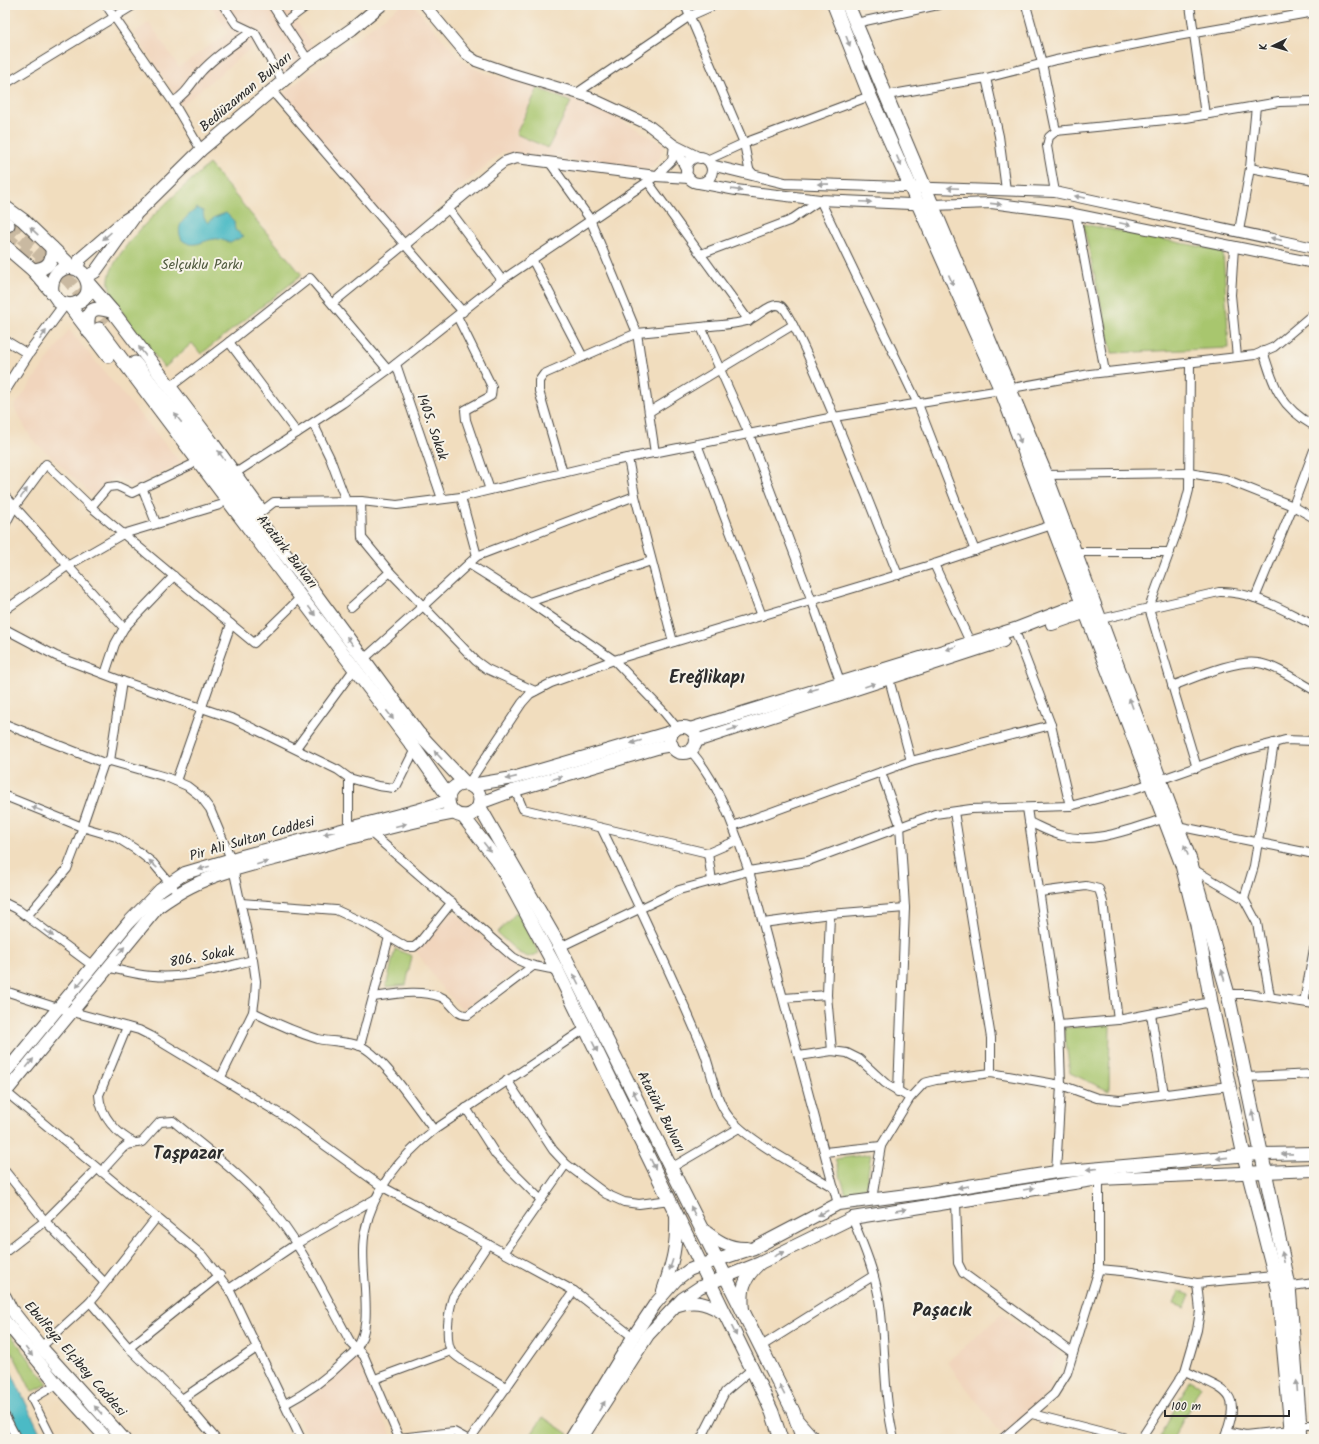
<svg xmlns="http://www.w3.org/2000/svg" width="1319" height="1444" viewBox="0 0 1319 1444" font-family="Kalam,sans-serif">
	<rect width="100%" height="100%" fill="#f7f3e8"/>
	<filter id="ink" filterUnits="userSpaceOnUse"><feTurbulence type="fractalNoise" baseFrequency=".025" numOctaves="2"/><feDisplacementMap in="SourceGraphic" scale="8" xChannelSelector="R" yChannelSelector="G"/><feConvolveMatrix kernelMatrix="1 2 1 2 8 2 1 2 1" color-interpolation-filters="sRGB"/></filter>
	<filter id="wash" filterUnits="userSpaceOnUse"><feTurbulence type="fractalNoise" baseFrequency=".012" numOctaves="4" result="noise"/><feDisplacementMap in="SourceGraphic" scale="16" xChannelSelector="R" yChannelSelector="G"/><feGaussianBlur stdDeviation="0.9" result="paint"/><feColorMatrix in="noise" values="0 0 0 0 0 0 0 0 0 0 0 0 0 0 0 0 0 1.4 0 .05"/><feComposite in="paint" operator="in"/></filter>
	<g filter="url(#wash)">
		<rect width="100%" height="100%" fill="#f1ddbe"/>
		<g fill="#f1d5bd">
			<path d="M 211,5 L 285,5 L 318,53 L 283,82 L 259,42 L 182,105 L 134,33 L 149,22 L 179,67 L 228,33 Z"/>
			<path d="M 401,5 L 414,5 L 458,57 L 474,68 L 487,74 L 537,86 L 571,97 L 612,115 L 665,145 L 659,159 L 650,169 L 502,152 L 400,238 L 279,96 Z"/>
			<path d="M 69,330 L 181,463 L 135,486 L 116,477 L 107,483 L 94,497 L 31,438 L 14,407 Z"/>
			<path d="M 453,911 L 518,969 L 462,1010 L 442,988 L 416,951 Z"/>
			<path d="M 1002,1314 L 1059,1353 L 1049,1373 L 1052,1389 L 1002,1435 L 947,1362 Z"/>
			<path d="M 356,1357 L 393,1439 L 308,1439 L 293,1407 L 331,1383 Z"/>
		</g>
		<g fill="#a8c66e" stroke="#6a784c">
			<path d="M 538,88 L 571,102 L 548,148 L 516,134 Z"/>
			<path d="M 209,164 L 302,275 L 201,354 L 192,343 L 164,368 C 151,349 111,304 109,284 C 105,253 185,186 209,164 Z"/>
			<path d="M 1083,224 L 1223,251 L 1229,348 L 1112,353 Z"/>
			<path d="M 517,912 L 539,953 L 528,957 L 519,953 L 497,933 Z"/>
			<path d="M 395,949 L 412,956 L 406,985 L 386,987 Z"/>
			<path d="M 1110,1024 L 1109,1091 L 1070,1073 L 1064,1028 Z"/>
			<path d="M 871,1154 L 865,1192 L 846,1194 L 835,1159 Z"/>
			<path d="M 1179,1291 L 1190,1295 L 1185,1308 L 1174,1304 Z"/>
			<path d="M 5,1327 L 48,1384 L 32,1392 L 5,1338 Z"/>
			<path d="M 1190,1380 L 1201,1386 L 1173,1439 L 1160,1437 Z"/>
			<path d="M 543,1417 L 568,1434 L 564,1439 L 528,1439 Z"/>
		</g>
		<g fill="#4cbac5" stroke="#3c7278">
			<path d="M 197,208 L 203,211 L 204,218 L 208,223 L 215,217 L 226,213 L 234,221 L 235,230 L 244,236 L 230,243 C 225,241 218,238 214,239 C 201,241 194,249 182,240 C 174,224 186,218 197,208 Z"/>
			<path d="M 5,1359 L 43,1439 L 24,1439 L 5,1399 Z"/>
		</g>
	</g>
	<g filter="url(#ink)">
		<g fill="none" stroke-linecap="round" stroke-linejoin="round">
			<g stroke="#c9b9a1" stroke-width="13" stroke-dasharray="13 6" stroke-linecap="butt">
				<path d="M 8,225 L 69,281 L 105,324"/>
				<path d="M 5,236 L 46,272"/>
			</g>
			<g stroke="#494641" stroke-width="10">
				<g id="minor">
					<path d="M 106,5 L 173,102 L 201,150"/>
					<path d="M 223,5 L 236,24 L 255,33 L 283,82"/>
					<path d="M 272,5 L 308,60"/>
					<path d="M 685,5 L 744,143 L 749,169 L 755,176"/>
					<path d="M 1026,5 L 1042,63 L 1056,131"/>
					<path d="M 1190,5 L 1205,115"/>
					<path d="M 1300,5 L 1306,13"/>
					<path d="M 284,23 L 308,5"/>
					<path d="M 856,23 L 938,5"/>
					<path d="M 986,78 L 999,136 L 1006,190"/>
					<path d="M 5,84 L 134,5"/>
					<path d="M 272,91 L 463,312"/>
					<path d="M 577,93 L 690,16 L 715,5"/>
					<path d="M 887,95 L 986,78 L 1056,60 L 1172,37 L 1314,12"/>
					<path d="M 173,102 C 186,94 191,84 200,73 C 214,57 234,44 251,32"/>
					<path d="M 707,160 L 744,143 L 870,96"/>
					<path d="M 550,163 L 590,219 L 637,333 L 655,453"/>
					<path d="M 1250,168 L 1314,180"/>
					<path d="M 648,182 L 749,321"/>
					<path d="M 1055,192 L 1047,146 L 1049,137 L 1056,131 L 1186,118 L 1279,102 L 1314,101"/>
					<path d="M 448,208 L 502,280"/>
					<path d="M 1076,214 L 1105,372"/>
					<path d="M 1239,231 L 1250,168 L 1256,106"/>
					<path d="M 1234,247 L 1231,295 L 1237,357"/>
					<path d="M 701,254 L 789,221 L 820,200 L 918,404 L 975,551"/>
					<path d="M 532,259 L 583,357"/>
					<path d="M 333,303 L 404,245"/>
					<path d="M 457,316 L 492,387 L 491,396 L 465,410 L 466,420 L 490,490"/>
					<path d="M 701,327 C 715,325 736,325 749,320 C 758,317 771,301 781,306 C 796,314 885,543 898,575"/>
					<path d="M 5,340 L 28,354"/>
					<path d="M 229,342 L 310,278 L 388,370"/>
					<path d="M 1263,351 C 1274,387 1280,407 1314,426"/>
					<path d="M 1190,362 L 1189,490 L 1181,521 L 1149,608 L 1197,768"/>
					<path d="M 396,364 L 442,499"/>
					<path d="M 170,387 L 229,342 L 297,433"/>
					<path d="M 649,412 L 793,325"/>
					<path d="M 313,423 L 330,458 L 346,501"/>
					<path d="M 697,444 L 762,616"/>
					<path d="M 628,458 L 635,496 L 673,642"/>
					<path d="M 563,473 L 539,391 L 539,381 L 544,374 L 637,333 L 701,327 L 749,434 L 812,601 L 842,687"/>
					<path d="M 234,474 L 343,403 L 388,370 L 502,280 L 656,176 L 672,160 L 674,145"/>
					<path d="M 1046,475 L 1189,473 L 1225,479 L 1293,506 L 1314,518"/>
					<path d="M 142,487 L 156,523"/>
					<path d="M 5,496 L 124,628"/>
					<path d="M 461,497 L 477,556"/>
					<path d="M 91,507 L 108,487 L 117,486 L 132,493 L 191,465"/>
					<path d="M 261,512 L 274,502 L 361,501 L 397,505 L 461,497 L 613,461 L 834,417 L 1001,390 L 1090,374 L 1255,355 L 1274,347 L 1314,313"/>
					<path d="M 5,525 L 15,506 L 46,464 L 91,507 L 231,624 L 176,781"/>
					<path d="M 1074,552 L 1170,552"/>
					<path d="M 469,564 L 529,602 L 651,561"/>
					<path d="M 934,564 L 970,642"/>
					<path d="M 1255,598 L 1293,506 L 1314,450"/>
					<path d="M 529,602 L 614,660 L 664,712 L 677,728"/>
					<path d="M 351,607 L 390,572 L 362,538 L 361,501"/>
					<path d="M 5,610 L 69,565 L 123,534 L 220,505"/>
					<path d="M 1101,619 L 1219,592 C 1253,591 1284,611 1314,625"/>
					<path d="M 231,624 L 254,643 L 301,597"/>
					<path d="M 5,629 L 56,656 L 122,681 L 234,719 L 338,770 L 349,778 L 349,828"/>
					<path d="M 1017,636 L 1051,725 L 1070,806"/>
					<path d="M 364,659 L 423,606 L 390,572"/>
					<path d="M 105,674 L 115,644 L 124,628 L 174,576"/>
					<path d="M 889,679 L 911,761"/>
					<path d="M 1172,686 C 1194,678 1236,659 1258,663 C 1275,665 1299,682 1314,690"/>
					<path d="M 535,691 L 487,669 L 476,661 L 423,606 L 477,556 L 635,496"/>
					<path d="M 5,724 L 104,763 L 110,761 L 166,777 L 187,786 L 200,796 L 210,809 L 231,859 L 253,960 L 256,981 L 255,997 L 253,1012 L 221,1077"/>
					<path d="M 296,748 L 355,668"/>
					<path d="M 690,750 C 720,784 734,829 749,871 L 838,1204"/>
					<path d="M 110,761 L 122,681"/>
					<path d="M 881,772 L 900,825 L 905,908 L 898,1092"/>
					<path d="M 349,778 L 378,786 L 394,788 L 397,785 L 415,749"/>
					<path d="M 468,784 L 522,703 L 530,694 L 551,683 L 614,660 L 934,564 L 1052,525"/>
					<path d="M 515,790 L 523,809 L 708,853 L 738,840"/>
					<path d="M 5,796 L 82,827 L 116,837 L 135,849 L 153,863 L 173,887"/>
					<path d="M 1027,808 L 1059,1025 L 1061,1085 L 1056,1172"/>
					<path d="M 954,812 L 991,1038 L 991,1073"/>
					<path d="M 1029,822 C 1040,827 1052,834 1063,836 C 1097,844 1132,828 1163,819"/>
					<path d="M 733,826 L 911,761 L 1051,725"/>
					<path d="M 1177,826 L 1314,854"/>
					<path d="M 82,827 L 104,763"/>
					<path d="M 602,829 C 637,902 672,975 703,1049 C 712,1071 714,1098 729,1117 C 749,1142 805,1170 834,1188"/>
					<path d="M 370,832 L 513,957 C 526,966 541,967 557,970"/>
					<path d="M 708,853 L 712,881"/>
					<path d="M 1193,869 L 1244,899 L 1257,923 L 1270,996"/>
					<path d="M 1040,892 L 1086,886 L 1099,889 L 1103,902 L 1118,1020"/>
					<path d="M 1244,899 L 1254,866 L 1274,743"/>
					<path d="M 5,903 L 17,909 L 93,966"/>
					<path d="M 241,903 L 336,910 L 369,925 L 406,947 L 414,947 L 419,943 L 452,902"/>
					<path d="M 830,914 L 827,995 L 832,1051"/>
					<path d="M 27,916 L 67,869 L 83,827"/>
					<path d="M 763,923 L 830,914 L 905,908"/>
					<path d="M 560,947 L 679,890 L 749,871 L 808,861 L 935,814 L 971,809 L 1070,806 L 1131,790 L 1239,752 L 1274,743 L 1285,740 L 1314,741"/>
					<path d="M 107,967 C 122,971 137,975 153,976 C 187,979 220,968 253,960"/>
					<path d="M 5,991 L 58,1008 L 139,1030 L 151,1036 L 287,1118 L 381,1186 L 574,1291 L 633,1337"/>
					<path d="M 1228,994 L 1249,994 L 1314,1004"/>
					<path d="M 373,997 C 396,994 419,989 441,997 C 452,1001 455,1016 468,1015 L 533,966"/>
					<path d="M 784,998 L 827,995"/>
					<path d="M 1304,1002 L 1314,949"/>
					<path d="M 253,1012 C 275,1023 295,1032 318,1039 C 331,1042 347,1041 360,1046 C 381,1053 419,1111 434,1130"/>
					<path d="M 1151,1014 L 1164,1094"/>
					<path d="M 1059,1025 L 1118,1020 L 1211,1002"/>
					<path d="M 127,1027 L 99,1095 C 100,1116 118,1135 135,1143"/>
					<path d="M 360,1046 L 389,937"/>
					<path d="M 799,1056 L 832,1051 L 847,1053 L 859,1059 L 885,1083 L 910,1098"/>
					<path d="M 1246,1077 L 1314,1074"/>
					<path d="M 507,1080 L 553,1150 L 566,1164 L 606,1194 L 624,1202 L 639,1204 L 670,1200"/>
					<path d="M 6,1092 L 202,1255 L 229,1289 L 301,1439"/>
					<path d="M 466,1108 L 496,1155 L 541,1200"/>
					<path d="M 825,1152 L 881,1146"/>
					<path d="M 671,1168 L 739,1128"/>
					<path d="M 5,1171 L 45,1221 L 104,1282"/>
					<path d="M 101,1172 L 122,1149 L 127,1145 L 142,1142 L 160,1122 L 173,1121 C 204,1147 238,1172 265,1202 C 300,1240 326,1298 351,1343 L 364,1356 L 399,1438 L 454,1432 L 467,1439"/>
					<path d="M 872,1199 L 881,1146 L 910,1098 L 924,1083 L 936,1080 L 991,1073 L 1061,1085 L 1097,1098 L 1120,1100 L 1229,1086"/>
					<path d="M 956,1202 L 958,1263 L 963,1273 L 1073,1353"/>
					<path d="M 852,1218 C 864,1246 876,1275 880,1305 C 886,1350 883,1395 894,1439"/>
					<path d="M 488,1244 L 453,1297 C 449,1309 444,1341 452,1352 C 460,1362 495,1380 507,1388"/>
					<path d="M 5,1252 L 45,1221 L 97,1169"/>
					<path d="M 504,1253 L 566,1164"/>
					<path d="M 1099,1269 L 1132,1272 L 1197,1283 L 1274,1276"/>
					<path d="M 1285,1287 L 1314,1283"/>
					<path d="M 229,1289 L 296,1244 L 375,1199"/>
					<path d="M 90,1302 L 129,1348 L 182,1399"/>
					<path d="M 41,1347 L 90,1302 L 157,1217"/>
					<path d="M 760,1347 L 873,1276"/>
					<path d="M 129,1348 L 220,1275"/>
					<path d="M 1185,1371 C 1225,1391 1244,1390 1224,1439"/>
					<path d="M 375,1379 L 451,1351"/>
					<path d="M 285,1404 C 308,1392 326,1379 344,1361 C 348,1357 354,1353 357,1348 C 368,1331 366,1309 365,1289 C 364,1271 361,1249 365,1231 C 373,1189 401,1157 434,1130 L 586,1028"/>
					<path d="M 1032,1414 L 1130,1439"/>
					<path d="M 5,1416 L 17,1439"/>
					<path d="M 798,1418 L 812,1434 L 818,1439"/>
					<path d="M 1300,1425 L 1314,1425"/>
					<path d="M 1227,1431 L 1245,1435 L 1291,1430"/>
					<path d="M 52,1439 L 32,1399 L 57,1384"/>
					<path d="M 216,1439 L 182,1399 L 258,1347"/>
					<path d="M 470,1439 L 574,1291"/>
					<path d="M 701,1439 L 725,1392 L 752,1369"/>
					<path d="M 1002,1439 L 1054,1394 L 1067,1373 L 1099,1269 L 1099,1179"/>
					<path d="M 1141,1439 L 1185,1371 L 1197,1330 L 1200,1311 L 1197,1283"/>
				</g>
			</g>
			<g stroke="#494641" stroke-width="12">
				<g id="tertiary">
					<path d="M 425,5 L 466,54 L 476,61 L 510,73 L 589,97 L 647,124 L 674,145 L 700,158"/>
					<path d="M 674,145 L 687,170"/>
					<circle cx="699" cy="170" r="13"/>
					<path d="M 711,165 L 785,183 L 1055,192 L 1314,248"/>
					<path d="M 699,183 L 736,190 L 820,200 L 933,205 L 991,203 L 1069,213 L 1314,263"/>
					<path d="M 404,245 L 496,168 L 504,162 L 516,158 L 656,176 L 689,178"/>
					<path d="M 5,390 L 28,354 L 65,304"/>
				</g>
			</g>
			<g stroke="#494641" stroke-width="14">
				<g id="secondary">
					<path d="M 77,269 L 80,259 L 124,221 L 138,212 L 201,150 L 308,60 L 352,29 L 381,5"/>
					<path d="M 86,277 L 95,272 L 135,216"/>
					<path d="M 1052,624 L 1095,609"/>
					<circle cx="683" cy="740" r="13"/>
					<path d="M 690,729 L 1015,629 L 1090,600"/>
					<path d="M 696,741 L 1003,641"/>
					<path d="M 471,785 L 513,778 L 674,731"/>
					<path d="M 480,803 L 515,790 L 660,747 L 672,745"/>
					<path d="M 5,1073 L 129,922 L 160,890 L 185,873 L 242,856 L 418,810 L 447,801"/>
					<path d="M 5,1093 L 158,907 C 169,899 180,892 192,886 C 220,871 265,862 296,853 C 348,838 401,823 455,813"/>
					<path d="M 701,1228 C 716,1240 728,1249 747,1248"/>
					<path d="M 663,1291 C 673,1261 677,1247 676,1214"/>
					<path d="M 5,1297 L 11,1309 L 41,1347 L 124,1439"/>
					<path d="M 678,1305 C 696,1299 710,1304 726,1315"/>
					<path d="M 743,1311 C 741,1289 743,1279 759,1264"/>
					<path d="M 5,1321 L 57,1384 L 107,1439"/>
					<path d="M 571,1439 L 633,1337 L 655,1304 L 676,1280 L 689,1270 L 702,1265 L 754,1248 L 838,1204 L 930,1192 L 1056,1172 L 1260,1154 L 1314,1153"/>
					<path d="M 581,1439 L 648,1335 L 682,1299 L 700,1287 L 760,1263 L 852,1218 L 1099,1179 L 1314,1170"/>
				</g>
			</g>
			<g stroke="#494641" stroke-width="15">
				<g id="primary">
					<path d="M 834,5 L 870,96 L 1001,390 L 1182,865 L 1197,925 L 1211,1002 L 1244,1156 L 1278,1288 L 1292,1439"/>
					<path d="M 848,5 L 1046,475 L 1190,860 L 1228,994 L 1289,1286 L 1301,1439"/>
					<path d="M 5,207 L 23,220 L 73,268"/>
					<path d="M 5,223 L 8,225"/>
					<path d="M 5,246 L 33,270 L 52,292"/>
					<path d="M 33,270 C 48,269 53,262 52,248"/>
					<path d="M 88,283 L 113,312 L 213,444 L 259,508"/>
					<path d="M 69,305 C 106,301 82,252 58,272 C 52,278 51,285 52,292 L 59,302 L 69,305 L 108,356"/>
					<path d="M 99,329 L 415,749 L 448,796"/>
					<path d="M 89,332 C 85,309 93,305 113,312"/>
					<path d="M 135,363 L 305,580 L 418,733 L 465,783"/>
					<circle cx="464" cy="800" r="16"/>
					<path d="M 479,806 L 560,947 L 793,1411 L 803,1439"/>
					<path d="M 463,816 L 499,863 L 557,970 L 752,1369 L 772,1412 L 781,1439"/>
				</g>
			</g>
			<use href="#minor" stroke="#fff" stroke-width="8"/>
			<use href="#tertiary" stroke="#fff" stroke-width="10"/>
			<use href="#secondary" stroke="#fff" stroke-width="12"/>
			<use href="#primary" stroke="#fff" stroke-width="13"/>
		</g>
		<defs><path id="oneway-solid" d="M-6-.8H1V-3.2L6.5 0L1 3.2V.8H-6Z"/></defs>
		<g fill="#a0a0a0">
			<use href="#oneway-solid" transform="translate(848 41) rotate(69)"/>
			<use href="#oneway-solid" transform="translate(899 161) rotate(66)"/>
			<use href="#oneway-solid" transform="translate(823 184) rotate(-179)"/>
			<use href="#oneway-solid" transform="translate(953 188) rotate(-178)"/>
			<use href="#oneway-solid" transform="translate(737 190) rotate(8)"/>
			<use href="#oneway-solid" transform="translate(1080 197) rotate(-169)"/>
			<use href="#oneway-solid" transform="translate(866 202) rotate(3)"/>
			<use href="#oneway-solid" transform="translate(996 204) rotate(6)"/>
			<use href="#oneway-solid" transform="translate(1125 224) rotate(12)"/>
			<use href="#oneway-solid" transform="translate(34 231) rotate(-136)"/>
			<use href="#oneway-solid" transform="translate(107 236) rotate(138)"/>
			<use href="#oneway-solid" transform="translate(1276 239) rotate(-167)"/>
			<use href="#oneway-solid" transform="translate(951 280) rotate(66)"/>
			<use href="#oneway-solid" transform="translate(43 335) rotate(-54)"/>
			<use href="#oneway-solid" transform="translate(142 351) rotate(-127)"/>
			<use href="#oneway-solid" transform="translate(178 418) rotate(-128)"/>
			<use href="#oneway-solid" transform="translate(1019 438) rotate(69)"/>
			<use href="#oneway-solid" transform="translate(221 455) rotate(-125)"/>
			<use href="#oneway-solid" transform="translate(24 493) rotate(-54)"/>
			<use href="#oneway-solid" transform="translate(312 611) rotate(53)"/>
			<use href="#oneway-solid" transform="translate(350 641) rotate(-127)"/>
			<use href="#oneway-solid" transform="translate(951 648) rotate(163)"/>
			<use href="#oneway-solid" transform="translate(870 685) rotate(-19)"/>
			<use href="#oneway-solid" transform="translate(813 690) rotate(163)"/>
			<use href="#oneway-solid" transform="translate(1131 703) rotate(-110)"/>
			<use href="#oneway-solid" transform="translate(390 715) rotate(53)"/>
			<use href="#oneway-solid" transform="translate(733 729) rotate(-18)"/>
			<use href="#oneway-solid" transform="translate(636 742) rotate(164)"/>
			<use href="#oneway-solid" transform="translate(438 755) rotate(-133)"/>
			<use href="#oneway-solid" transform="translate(511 778) rotate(167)"/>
			<use href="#oneway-solid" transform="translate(557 778) rotate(-16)"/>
			<use href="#oneway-solid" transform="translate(37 809) rotate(-158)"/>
			<use href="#oneway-solid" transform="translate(401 825) rotate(-14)"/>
			<use href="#oneway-solid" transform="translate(329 833) rotate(166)"/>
			<use href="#oneway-solid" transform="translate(487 847) rotate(52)"/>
			<use href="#oneway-solid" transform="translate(1186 850) rotate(-111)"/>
			<use href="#oneway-solid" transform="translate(262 863) rotate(-16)"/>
			<use href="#oneway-solid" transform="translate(153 864) rotate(-136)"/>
			<use href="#oneway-solid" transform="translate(204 868) rotate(163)"/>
			<use href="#oneway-solid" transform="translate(49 933) rotate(37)"/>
			<use href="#oneway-solid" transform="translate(121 951) rotate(-50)"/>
			<use href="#oneway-solid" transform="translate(1223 975) rotate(-106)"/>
			<use href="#oneway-solid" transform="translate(576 979) rotate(-117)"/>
			<use href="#oneway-solid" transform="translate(80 983) rotate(130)"/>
			<use href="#oneway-solid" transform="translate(595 1047) rotate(64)"/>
			<use href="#oneway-solid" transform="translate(30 1063) rotate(-51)"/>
			<use href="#oneway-solid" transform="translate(635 1095) rotate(-117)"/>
			<use href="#oneway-solid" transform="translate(1253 1116) rotate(-101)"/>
			<use href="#oneway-solid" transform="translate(1287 1154) rotate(179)"/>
			<use href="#oneway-solid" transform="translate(1222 1158) rotate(174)"/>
			<use href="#oneway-solid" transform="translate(653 1164) rotate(64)"/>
			<use href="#oneway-solid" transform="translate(1092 1169) rotate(175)"/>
			<use href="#oneway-solid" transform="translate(963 1187) rotate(171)"/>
			<use href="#oneway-solid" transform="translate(1029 1189) rotate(-10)"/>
			<use href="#oneway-solid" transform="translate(901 1210) rotate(-9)"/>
			<use href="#oneway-solid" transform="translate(693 1211) rotate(-116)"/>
			<use href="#oneway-solid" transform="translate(823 1213) rotate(153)"/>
			<use href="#oneway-solid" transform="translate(779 1254) rotate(-26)"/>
			<use href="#oneway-solid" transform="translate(1283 1257) rotate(-102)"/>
			<use href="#oneway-solid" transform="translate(671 1265) rotate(108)"/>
			<use href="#oneway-solid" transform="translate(734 1331) rotate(64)"/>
			<use href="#oneway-solid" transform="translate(29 1352) rotate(51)"/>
			<use href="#oneway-solid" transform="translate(1297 1386) rotate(-94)"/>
			<use href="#oneway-solid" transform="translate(782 1390) rotate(-117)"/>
			<use href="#oneway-solid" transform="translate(602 1406) rotate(-57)"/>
			<use href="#oneway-solid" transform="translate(98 1410) rotate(-132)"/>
		</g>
	</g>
	<g text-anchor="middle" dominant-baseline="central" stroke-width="4" stroke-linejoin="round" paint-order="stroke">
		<g font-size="14" fill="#2b2b2b" stroke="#f7f3e8">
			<text transform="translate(246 92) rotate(-40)">Bediüzaman Bulvarı</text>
			<text transform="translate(432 427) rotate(71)">1405. Sokak</text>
			<text transform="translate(287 552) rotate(52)">Atatürk Bulvarı</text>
			<text transform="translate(252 839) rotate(-16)">Pir Ali Sultan Caddesi</text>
			<text transform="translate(202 957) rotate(-10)">806. Sokak</text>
			<text transform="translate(661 1112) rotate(63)">Atatürk Bulvarı</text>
			<text transform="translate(75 1359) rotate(49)">Ebulfeyz Elçibey Caddesi</text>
		</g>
		<g font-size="14" fill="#505a3f" stroke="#f7f3e8">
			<text x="202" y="265">Selçuklu Parkı</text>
		</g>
		<g font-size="18" font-weight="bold" fill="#2b2b2b" stroke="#f7f3e8">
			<text x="707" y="678">Ereğlikapı</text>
			<text x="188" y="1154">Taşpazar</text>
			<text x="942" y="1311">Paşacık</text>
		</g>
	</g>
	<rect width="1319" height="1444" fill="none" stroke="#f7f3e8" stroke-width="20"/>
	<g transform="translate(1273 46) rotate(265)" stroke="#f7f3e8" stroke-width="3" paint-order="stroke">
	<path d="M0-3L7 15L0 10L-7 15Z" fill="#2b2b2b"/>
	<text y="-6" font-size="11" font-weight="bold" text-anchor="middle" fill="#2b2b2b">K</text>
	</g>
	<path d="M1165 1410v6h124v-6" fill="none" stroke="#2b2b2b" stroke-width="2"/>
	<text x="1171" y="1410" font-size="12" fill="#2b2b2b" stroke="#f7f3e8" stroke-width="3" paint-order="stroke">100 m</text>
</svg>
